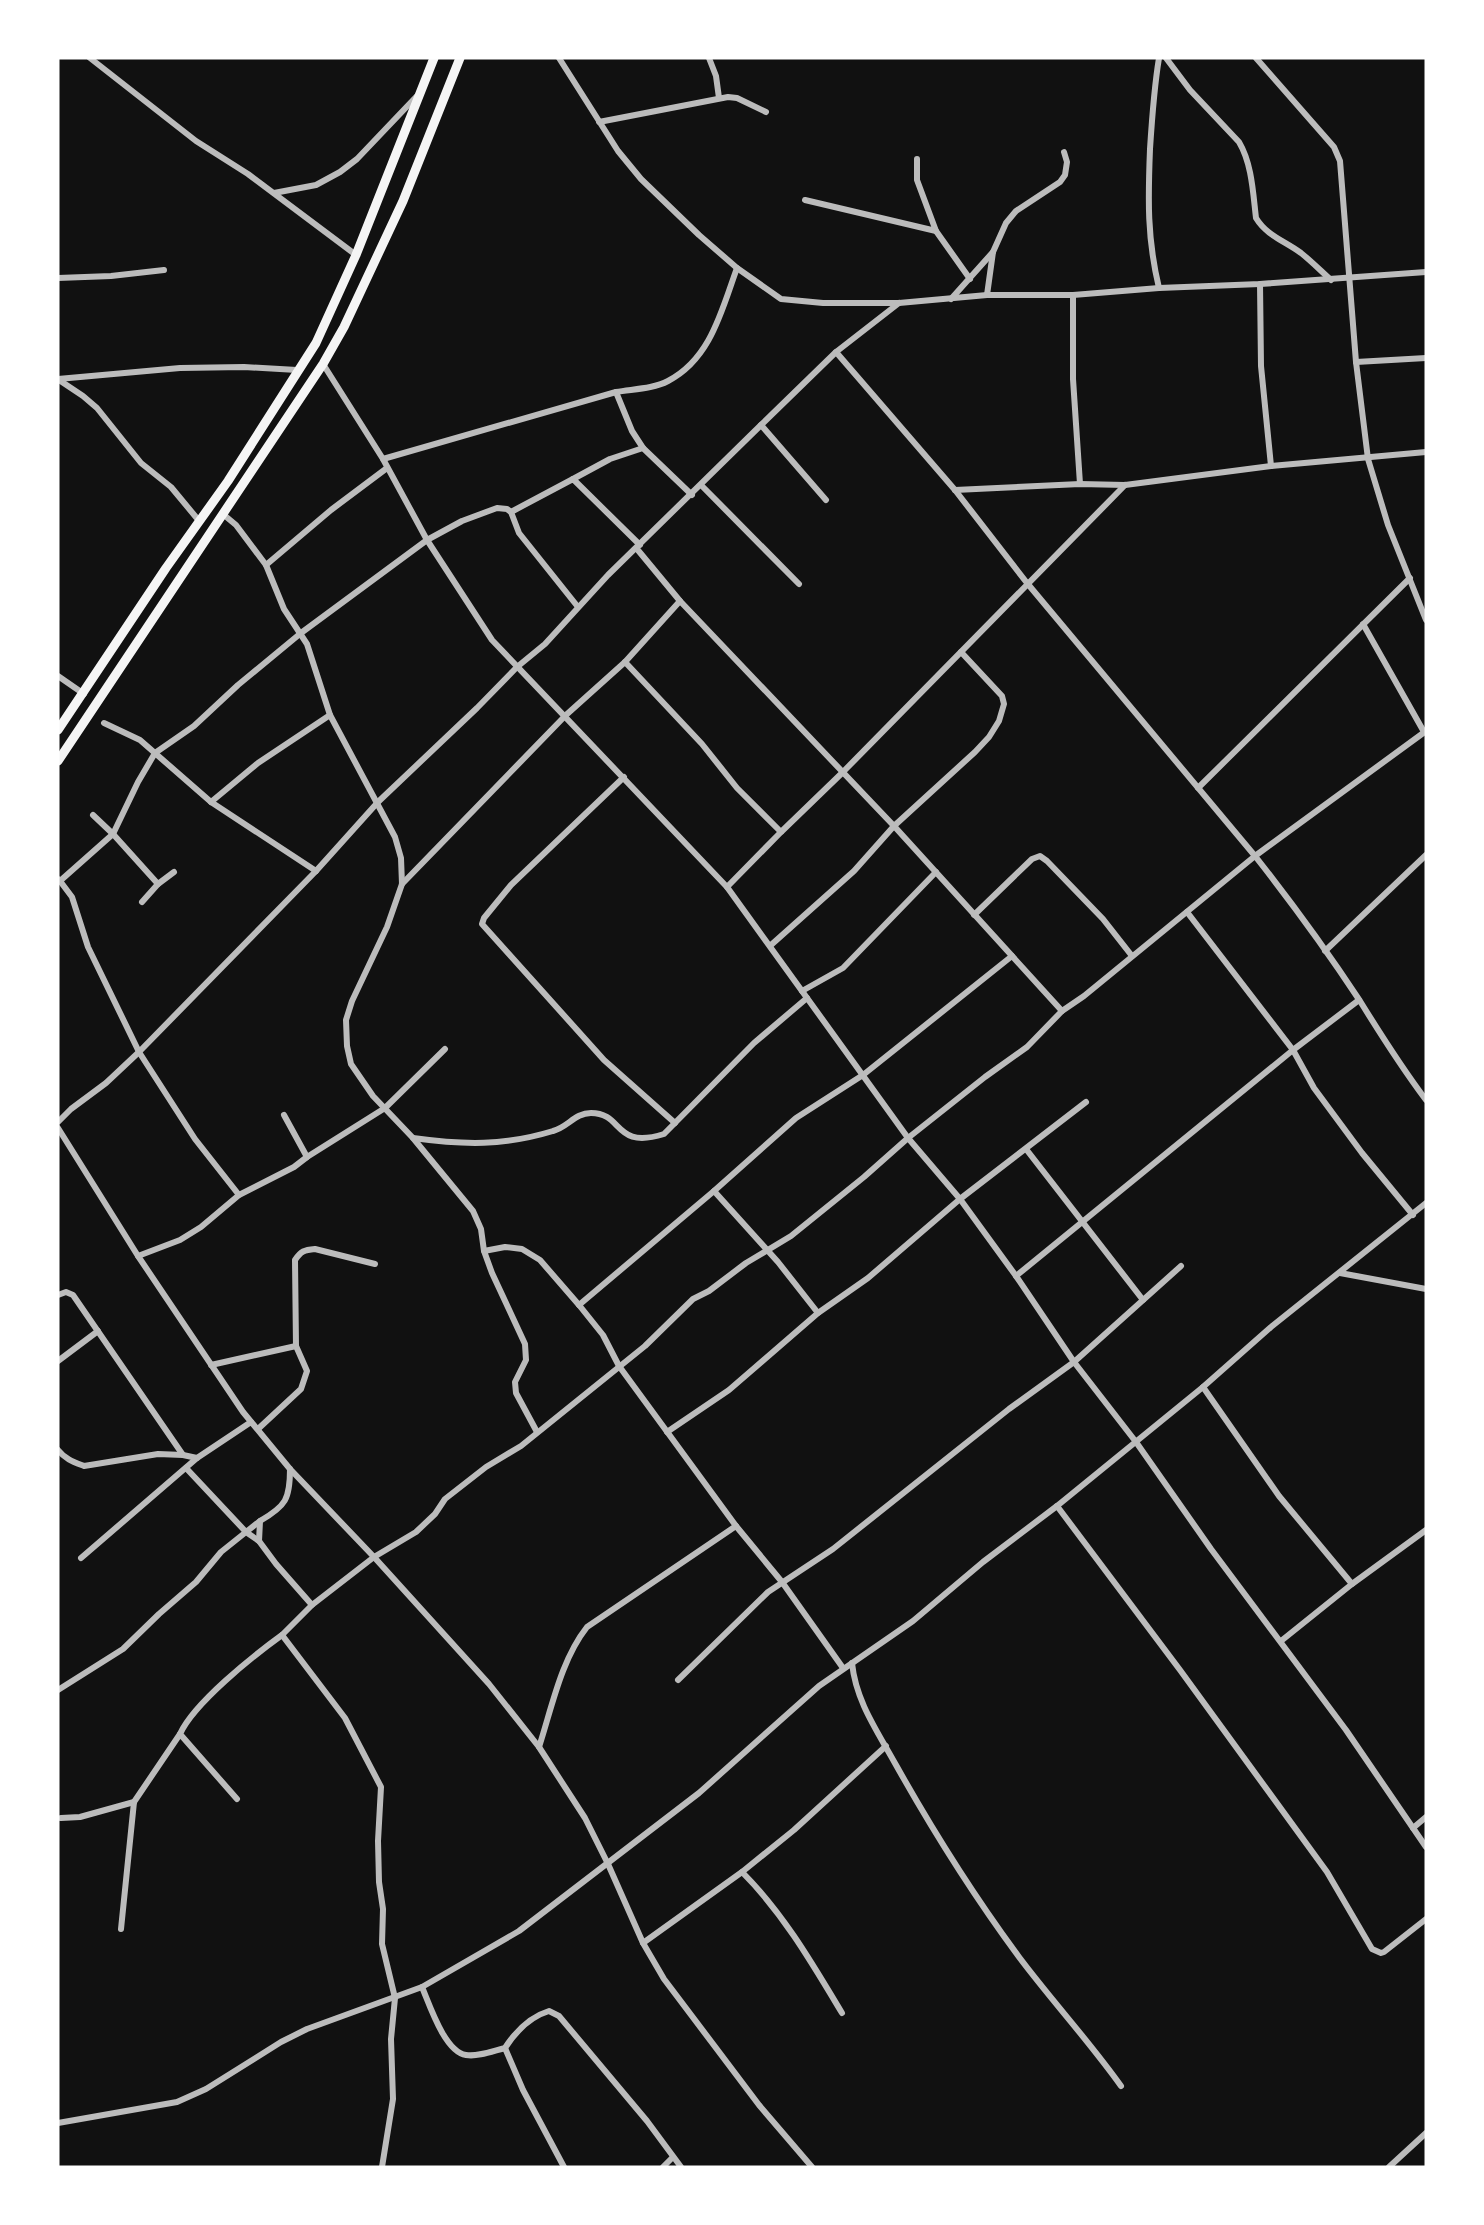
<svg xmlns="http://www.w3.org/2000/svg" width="1484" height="2225" viewBox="0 0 1484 2225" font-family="Helvetica,sans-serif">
	<rect width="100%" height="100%" fill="#111"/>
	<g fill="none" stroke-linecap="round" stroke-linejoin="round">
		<g stroke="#bcbcbc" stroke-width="6">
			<path d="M 90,58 L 196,141 L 248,174 L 356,255"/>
			<path d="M 559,58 L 618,151 L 641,179 L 699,235 L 737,268 L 781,299 L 823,303 L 899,303 L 987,295 L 1073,295 L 1159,288 L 1260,284 L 1426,272"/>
			<path d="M 709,58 L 716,76 L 719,98"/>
			<path d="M 1159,58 C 1154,88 1152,118 1150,149 C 1148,199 1147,238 1159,288"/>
			<path d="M 1166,58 L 1190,90 L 1239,142 C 1252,164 1253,193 1256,218 C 1267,236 1285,241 1301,253 C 1311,261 1321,271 1331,280"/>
			<path d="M 1256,58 L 1334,147 L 1340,161 L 1356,362 L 1368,459 L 1388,525 L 1426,620"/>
			<path d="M 599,122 L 728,97 L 737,98 L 766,112"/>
			<path d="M 274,193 L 316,185 L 340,172 L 357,159 L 416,97"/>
			<path d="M 805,200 L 936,231 L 917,180 L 917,159"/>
			<path d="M 936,231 L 970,279"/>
			<path d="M 58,278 L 111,276 L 164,270"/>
			<path d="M 1260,284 L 1261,366 L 1271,466"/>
			<path d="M 987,295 L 993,252"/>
			<path d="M 1073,295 L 1073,379 L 1080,484"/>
			<path d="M 951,299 L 993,252 L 1006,223 L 1016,211 L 1060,182 L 1065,175 L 1067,162 L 1064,152"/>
			<path d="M 836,352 L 955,490 L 1027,583 L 1255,856 C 1292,903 1327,951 1360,1001 C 1381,1035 1402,1068 1426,1100"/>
			<path d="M 1356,362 L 1426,358"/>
			<path d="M 323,364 L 383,459 L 427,540 L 492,640 L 727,887 L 908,1138 L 960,1199 L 1016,1276 L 1074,1362 L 1136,1442 L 1211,1549 L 1346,1730 L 1426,1847"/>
			<path d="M 58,379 L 180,368 L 244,367 L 297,370"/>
			<path d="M 59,380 L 83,396 L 97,408 L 141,463 L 171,487 L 200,522"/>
			<path d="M 616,392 L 632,431 L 643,448"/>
			<path d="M 761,425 L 826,500"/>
			<path d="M 383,459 L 616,392 C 633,389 653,389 668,381 C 711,359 722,309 737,268"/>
			<path d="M 573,479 L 610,459 L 643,448 L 692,495"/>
			<path d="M 701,485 L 799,584"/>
			<path d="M 955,490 L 1080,484 L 1125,485 L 1271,466 L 1426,452"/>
			<path d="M 511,512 L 573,479 L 640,545"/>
			<path d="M 224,515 L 236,525 L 266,565 L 284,609 L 307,644 L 330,715 L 395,837 L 401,858 L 402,884 L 387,927 L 352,1001 L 346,1020 L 347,1046 L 351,1064 L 373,1096 L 413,1138 L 473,1211 L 481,1229 L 484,1251 L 492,1273 L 525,1344 L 526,1360 L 515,1382 L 516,1393 L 537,1432"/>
			<path d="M 637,549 L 680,601 L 894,826 L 1062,1011"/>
			<path d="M 266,565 L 331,510 L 387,468"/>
			<path d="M 1363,624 L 1424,732"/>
			<path d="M 625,662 L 702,744 L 737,788 L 781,832"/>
			<path d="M 58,676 L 84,694"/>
			<path d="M 104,723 L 140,740 L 211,802 L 316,871"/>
			<path d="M 624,777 L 511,885 L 484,918 L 482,924 L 604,1060 L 675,1123"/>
			<path d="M 1198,788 L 1410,578"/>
			<path d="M 211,802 L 258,763 L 330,715"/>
			<path d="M 93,815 L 113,834 L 158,884 L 174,872"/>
			<path d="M 58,879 L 60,881 L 113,834 L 138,782 L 155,753 L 194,726 L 238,685 L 301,633 L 427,540 L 462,521 L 497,508 L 507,509 L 511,512 L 519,533 L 578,607"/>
			<path d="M 60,881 L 72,897 L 88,947 L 139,1052 L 195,1139 L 239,1195"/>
			<path d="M 402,884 L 566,715 L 625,662 L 680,601"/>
			<path d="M 727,887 L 781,832 L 842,773 L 1125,485"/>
			<path d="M 142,902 L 158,884"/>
			<path d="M 1187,912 L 1293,1050 L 1314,1088 L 1362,1153 L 1413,1215"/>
			<path d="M 974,915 L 1032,859 L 1040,856 L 1047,861 L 1103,919 L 1132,956"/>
			<path d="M 771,945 L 854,871 L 894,826 L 975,752 L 989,737 L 999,721 L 1004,704 L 1002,696 L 961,652"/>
			<path d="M 1325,951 L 1426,855"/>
			<path d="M 802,991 L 843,968 L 936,872"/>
			<path d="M 284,1115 L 307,1157"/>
			<path d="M 58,1122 L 71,1109 L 106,1083 L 139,1052 L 316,871 L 378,802 L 477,708 L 517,667 L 545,644 L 608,575 L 761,425 L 836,352 L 899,303"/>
			<path d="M 58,1128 L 138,1256 L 243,1412 L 290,1469 L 374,1557 L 489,1684 L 539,1747 L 585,1818 L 608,1864 L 643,1943 L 664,1979 L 759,2105 L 812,2167"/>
			<path d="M 413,1138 C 464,1145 504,1146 553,1131 C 568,1127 575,1113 591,1113 C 624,1113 613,1150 664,1134 L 754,1043 L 807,998"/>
			<path d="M 1026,1149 L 1143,1300"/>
			<path d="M 714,1191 L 778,1262 L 818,1313"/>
			<path d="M 484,1251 L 505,1247 L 522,1249 L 540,1260 L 579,1305 L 603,1335 L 619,1366 L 736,1526 L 782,1582 L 843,1668"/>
			<path d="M 138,1256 L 180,1240 L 201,1227 L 239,1195 L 294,1167 L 307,1157 L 385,1108 L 445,1049"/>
			<path d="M 1340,1273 L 1426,1289"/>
			<path d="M 1016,1276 L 1293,1050 L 1359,1000"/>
			<path d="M 58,1295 L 66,1292 L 73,1295 L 183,1455 L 197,1458"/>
			<path d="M 579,1305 L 714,1191 L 796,1118 L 863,1075 L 1012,956"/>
			<path d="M 58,1361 L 98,1331"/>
			<path d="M 211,1365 L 296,1346"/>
			<path d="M 1203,1387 L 1279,1496 L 1352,1584"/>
			<path d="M 258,1429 L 301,1389 L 307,1371 L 296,1346 L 295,1260 C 301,1251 304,1250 315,1249 L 375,1264"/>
			<path d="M 667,1432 L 729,1390 L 818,1313 L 868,1278 L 960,1199 L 1086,1102"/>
			<path d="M 58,1450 C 65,1459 74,1462 84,1466 L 158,1454 L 183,1455"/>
			<path d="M 186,1468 L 246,1532 L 260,1521"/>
			<path d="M 290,1469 C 290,1499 286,1506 260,1521 L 259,1541 L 276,1564 L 312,1605 L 282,1635 L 345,1718 L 381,1787 L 378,1841 L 379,1882 L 383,1909 L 382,1944 L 395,1998 L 391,2039 L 393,2099 L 382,2167"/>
			<path d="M 1057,1506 L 1180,1670 L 1327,1872 L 1372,1949 L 1381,1953 L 1384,1952 L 1426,1919"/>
			<path d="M 81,1558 L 197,1458 L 251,1422"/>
			<path d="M 312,1605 L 374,1557 L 416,1532 L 435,1514 L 445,1499 L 486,1467 L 521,1446 L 645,1346 L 693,1299 L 709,1291 L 746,1263 L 791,1236 L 864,1177 L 908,1138 L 985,1077 L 1027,1047 L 1062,1011 L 1084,996 L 1255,856 L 1426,731"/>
			<path d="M 1281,1641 L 1352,1584 L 1426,1530"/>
			<path d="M 852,1663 C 856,1702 878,1732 896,1765 C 933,1831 974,1896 1019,1957 C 1052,2001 1089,2041 1121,2086"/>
			<path d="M 678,1680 L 768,1592 L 833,1549 L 1009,1409 L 1074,1362 L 1181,1266"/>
			<path d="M 58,1690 L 123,1649 L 159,1614 L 196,1582 L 221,1552 L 246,1532 L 259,1541"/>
			<path d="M 539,1747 C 552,1707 561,1660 587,1627 L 736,1526"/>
			<path d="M 237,1799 L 180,1734 C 194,1703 253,1656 282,1635"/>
			<path d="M 61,1818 L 80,1817 L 134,1802"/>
			<path d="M 1413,1828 L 1426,1817"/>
			<path d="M 742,1872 C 783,1913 812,1963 842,2013"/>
			<path d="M 121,1929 L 134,1802 L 180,1734"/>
			<path d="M 643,1943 L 742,1872 L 794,1830 L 886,1746"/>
			<path d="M 422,1987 C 430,2006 445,2052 466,2055 C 478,2057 493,2051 505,2048 C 516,2031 529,2017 549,2011 L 559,2016 L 647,2121 L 681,2167"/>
			<path d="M 505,2048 L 523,2090 L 564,2167"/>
			<path d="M 58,2123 L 177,2102 L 206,2089 L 281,2042 L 307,2029 L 422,1987 L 519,1931 L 699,1793 L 819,1686 L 913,1621 L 983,1562 L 1057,1506 L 1203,1387 L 1271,1327 L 1426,1203"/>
			<path d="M 663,2167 L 673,2157"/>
			<path d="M 1389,2167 L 1426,2133"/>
		</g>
		<g stroke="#f5f5f5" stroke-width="9">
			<path d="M 58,730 L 166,568 L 228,481 L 316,343 L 356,255 L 434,58"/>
			<path d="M 58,761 L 323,364 L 344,327 L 403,201 L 460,58"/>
		</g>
	</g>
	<rect width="1484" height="2225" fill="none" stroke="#ffffff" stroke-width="119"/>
</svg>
